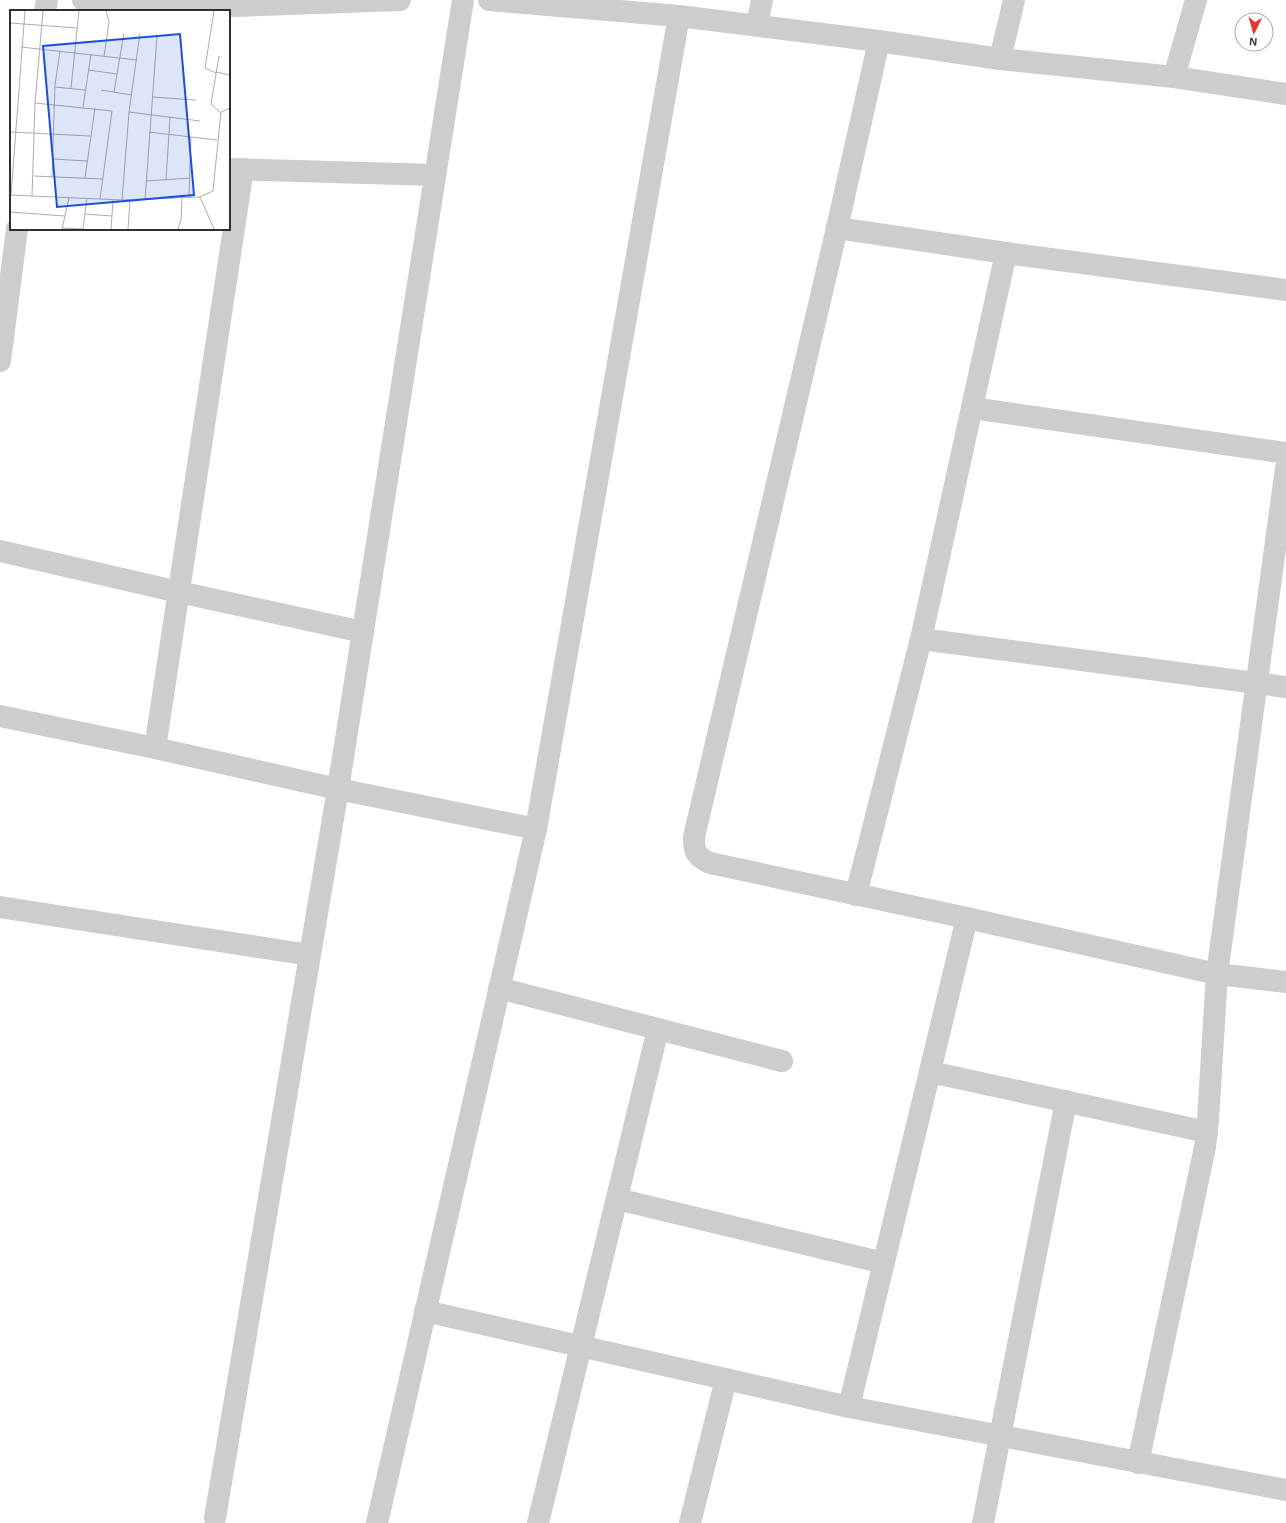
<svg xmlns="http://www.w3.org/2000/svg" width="1286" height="1523" viewBox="0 0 1286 1523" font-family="Helvetica,sans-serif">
	<rect width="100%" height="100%" fill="#fff"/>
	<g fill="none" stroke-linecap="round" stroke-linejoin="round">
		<g stroke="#cdcdcd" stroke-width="22">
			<path d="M 83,0 L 155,9 L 400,0"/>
			<path d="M 489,0 L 679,16 L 879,41 L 1000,59 L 1174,77 L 1286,94"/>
			<path d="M 45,11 L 47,0"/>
			<path d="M 757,25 L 762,0"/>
			<path d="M 879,41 L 837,228 L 694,837 C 694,853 696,856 710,863 L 967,918 L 1217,974 L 1286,982"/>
			<path d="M 1000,59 L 1014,0"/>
			<path d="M 1174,77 L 1196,0"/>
			<path d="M 229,169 L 435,175"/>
			<path d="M 837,228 L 1006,253 L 1286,290"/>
			<path d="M 0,361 L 17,229"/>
			<path d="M 972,408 L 1286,453"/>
			<path d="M 0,551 L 179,592 L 363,632"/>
			<path d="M 921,639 L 1286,687"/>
			<path d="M 0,716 L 155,748 L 338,789 L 536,829"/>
			<path d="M 155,748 L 243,169"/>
			<path d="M 856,895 L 921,639 L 1006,253"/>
			<path d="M 0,907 L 310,955"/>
			<path d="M 499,988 L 782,1061"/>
			<path d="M 930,1072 L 1207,1132"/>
			<path d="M 617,1199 L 884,1263"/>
			<path d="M 425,1311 L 849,1407 L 1286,1490"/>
			<path d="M 849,1407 L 967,918"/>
			<path d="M 1138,1463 L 1205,1147 L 1208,1120 L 1217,974 L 1286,468"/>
			<path d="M 215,1518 L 338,789 L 463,0"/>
			<path d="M 377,1523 L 536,829 L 679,16"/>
			<path d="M 538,1523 L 658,1029"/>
			<path d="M 690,1523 L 726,1379"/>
			<path d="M 983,1523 L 1066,1101"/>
		</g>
	</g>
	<g transform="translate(10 10)">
		<rect width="220" height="220" fill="#fff"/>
		<path fill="none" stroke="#acacac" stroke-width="1" d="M 204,1 L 195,58 L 206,63M 0,13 L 67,18M 11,37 L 127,50M 94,46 L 99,12 L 96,1M 209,46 L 201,94 L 211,103M 78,60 L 107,64M 206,62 L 220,65M 45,77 L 75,80M 61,78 L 69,1M 91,80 L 122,85M 104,82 L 114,23M 142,87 L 186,90M 25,93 L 102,101 L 90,189M 73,97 L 81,44M 119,102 L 190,111M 0,122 L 80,126M 139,122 L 207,130M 43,149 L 77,151M 24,166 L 93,169M 42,166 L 45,75 L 50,41M 75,168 L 85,98M 156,170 L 160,107M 136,171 L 180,168M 0,185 L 112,190 L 190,187 L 204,219M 1,185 L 15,1M 22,186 L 25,93 L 33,1M 179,186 L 181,127M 190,187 L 203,181 L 211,102 L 220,98M 112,190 L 119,102 L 130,23M 135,190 L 147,26M 0,202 L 55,206M 75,204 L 102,206M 53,218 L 73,219M 52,219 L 59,188M 73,219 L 77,188M 101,219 L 103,190M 118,219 L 120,190M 168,219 L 171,210 L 172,186"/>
		<path fill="#1d4ed8" fill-opacity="0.15" stroke="#1d4ed8" stroke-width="2" d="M 170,24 L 184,185 L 47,197 L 33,36 Z"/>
		<rect width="220" height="220" fill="none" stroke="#303030" stroke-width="2"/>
	</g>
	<g transform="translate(1254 32) rotate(185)"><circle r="19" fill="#ffffff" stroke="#acacac"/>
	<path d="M0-3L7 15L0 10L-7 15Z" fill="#e63532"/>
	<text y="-6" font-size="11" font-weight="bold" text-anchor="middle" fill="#303030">N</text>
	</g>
</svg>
